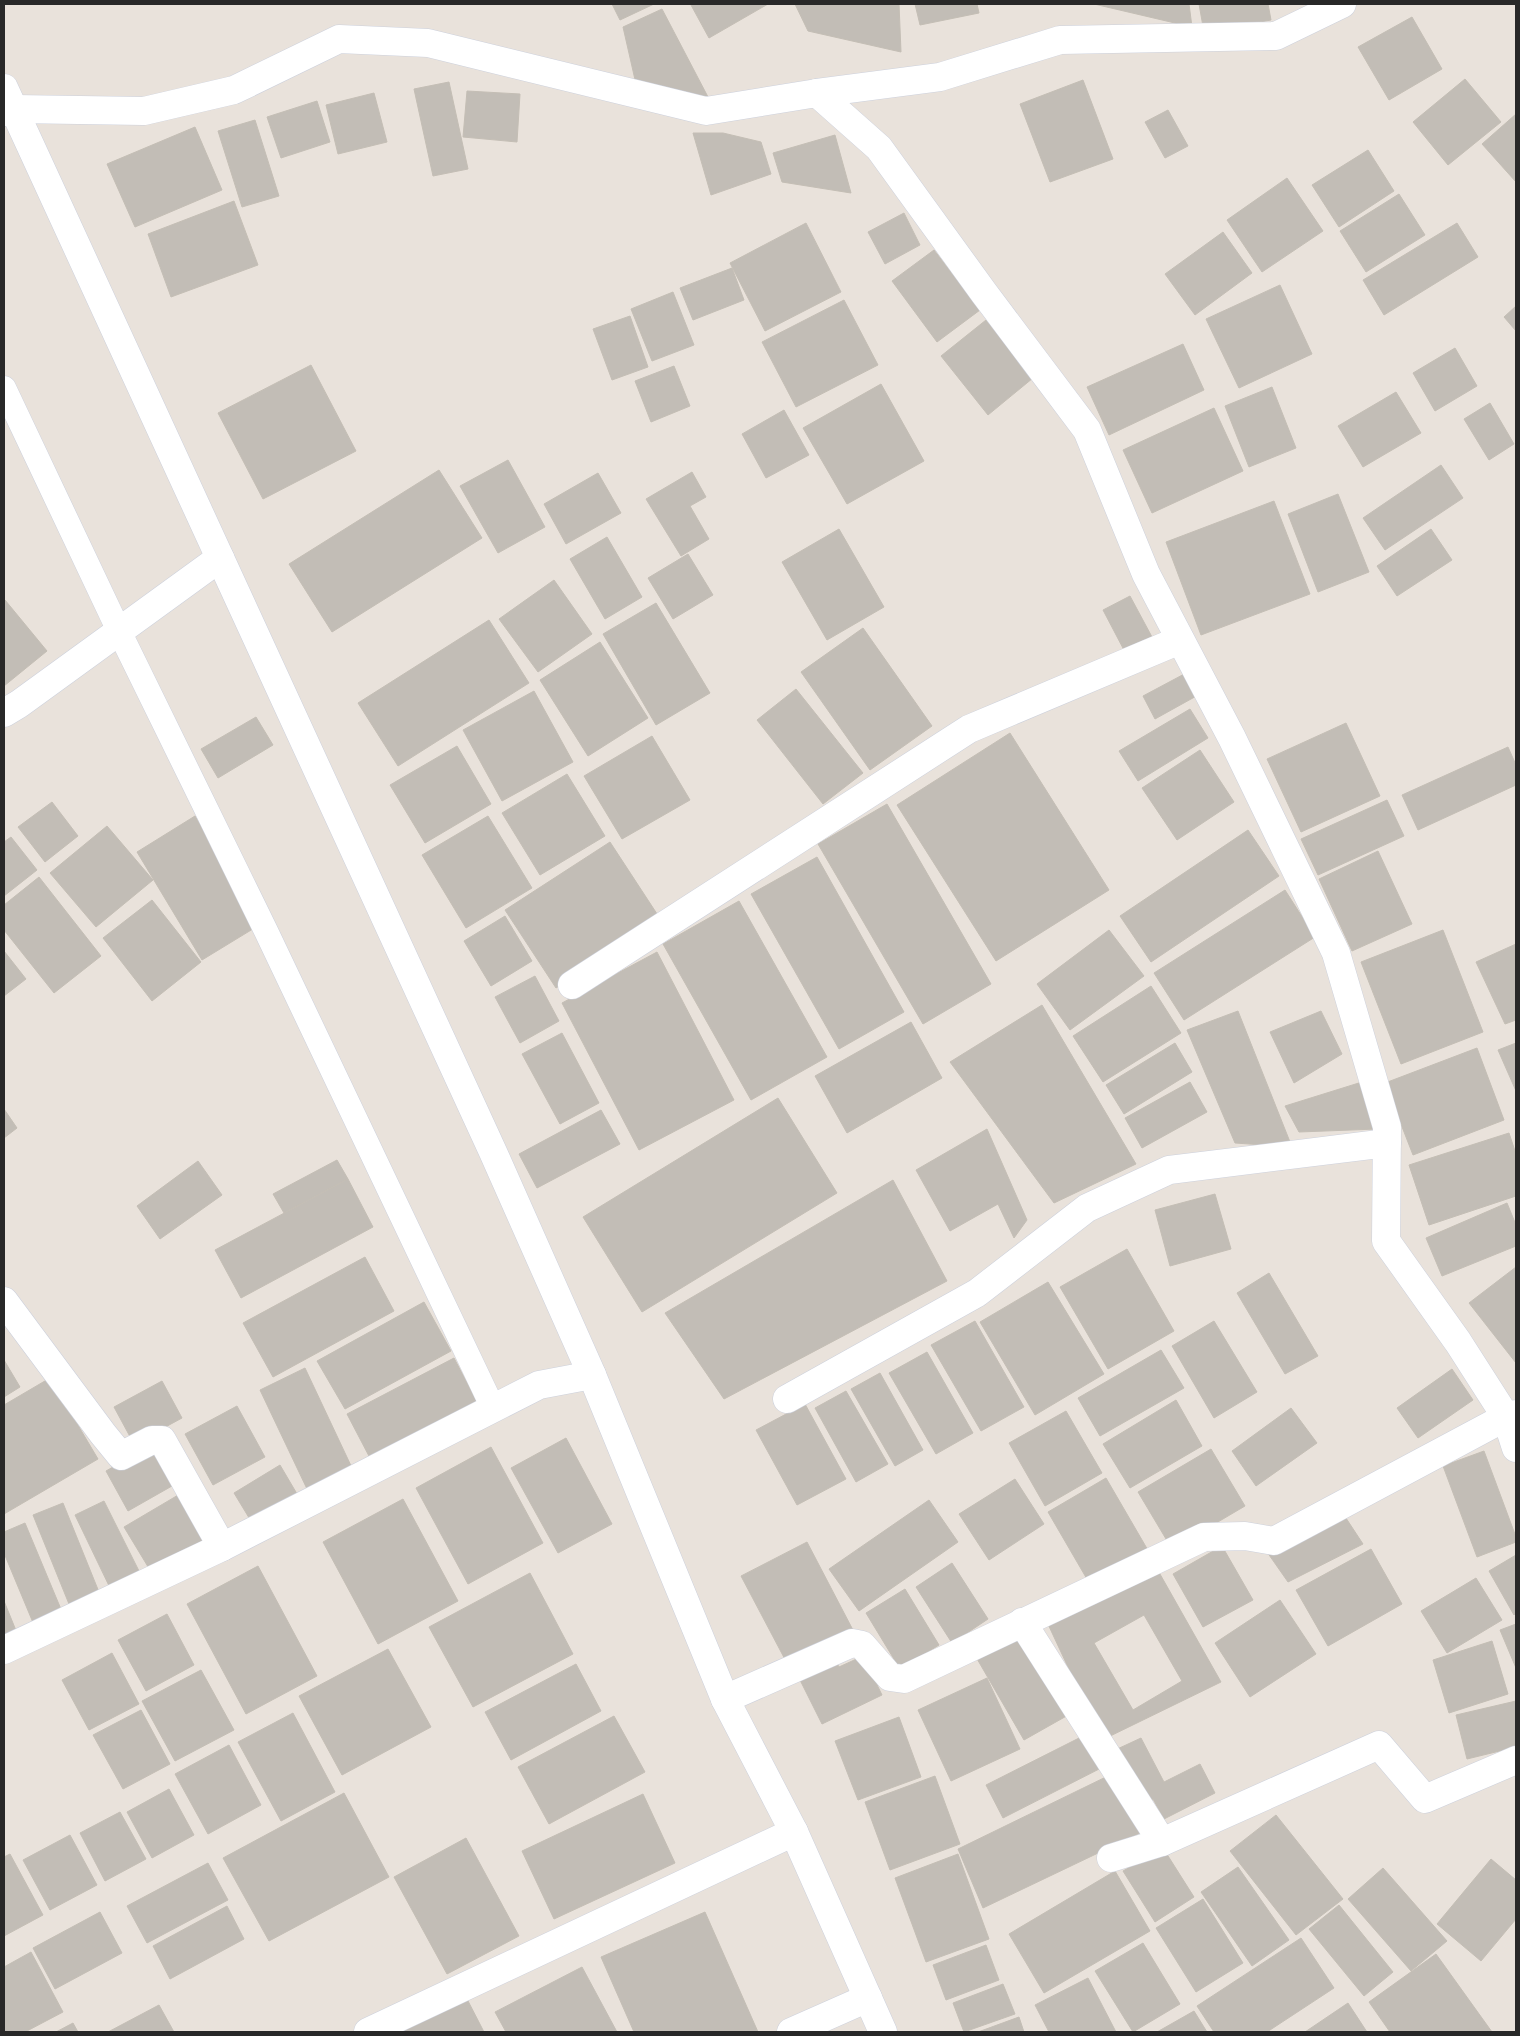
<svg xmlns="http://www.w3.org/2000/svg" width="1520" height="2036" viewBox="0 0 1520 2036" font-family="'Public Sans',sans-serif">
	<rect width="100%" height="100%" fill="#e9e2db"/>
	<g fill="#c2bdb6" stroke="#c4beb5" fill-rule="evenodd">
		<path d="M 612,4 L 654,4 L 620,20 Z"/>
		<path d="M 692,4 L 768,4 L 709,38 L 691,5 Z"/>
		<path d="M 795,4 L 899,4 L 901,52 L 808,31 Z"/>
		<path d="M 915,4 L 977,4 L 979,13 L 920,25 Z"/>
		<path d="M 1094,4 L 1189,4 L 1192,27 Z"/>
		<path d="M 1199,4 L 1268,4 L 1271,20 L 1204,32 Z"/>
		<path d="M 662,9 L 708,97 L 636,84 L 623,27 Z"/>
		<path d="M 1412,17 L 1442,69 L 1389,100 L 1358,47 Z"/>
		<path d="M 1465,79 L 1501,122 L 1448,165 L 1413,122 Z"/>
		<path d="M 1083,80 L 1113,159 L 1050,182 L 1020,104 Z"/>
		<path d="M 449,82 L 468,169 L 433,176 L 414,89 Z"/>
		<path d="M 467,91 L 520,94 L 517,142 L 463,137 Z"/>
		<path d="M 374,93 L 387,142 L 338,154 L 326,105 Z"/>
		<path d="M 317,101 L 330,142 L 281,158 L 267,117 Z"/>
		<path d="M 1168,110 L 1188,146 L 1165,158 L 1145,122 Z"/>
		<path d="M 1516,114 L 1516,182 L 1482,144 Z"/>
		<path d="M 255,120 L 279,196 L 242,207 L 218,131 Z"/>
		<path d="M 195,127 L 222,190 L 135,227 L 107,164 Z"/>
		<path d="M 693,133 L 723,133 L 761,142 L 771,174 L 711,195 Z"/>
		<path d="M 835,135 L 851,193 L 782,182 L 773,153 Z"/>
		<path d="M 1368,150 L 1394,191 L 1339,227 L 1312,185 Z"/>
		<path d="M 1287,178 L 1323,231 L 1262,272 L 1227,220 Z"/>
		<path d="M 1399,194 L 1425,235 L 1366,272 L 1340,231 Z"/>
		<path d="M 234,201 L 258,265 L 171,297 L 148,234 Z"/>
		<path d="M 904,213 L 920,245 L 885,264 L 868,232 Z"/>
		<path d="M 806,223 L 841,292 L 765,331 L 730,263 Z"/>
		<path d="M 1457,223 L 1478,257 L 1384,315 L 1363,280 Z"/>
		<path d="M 1223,232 L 1252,273 L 1195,315 L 1165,274 Z"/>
		<path d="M 934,250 L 980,310 L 937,342 L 892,281 Z"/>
		<path d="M 732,268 L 744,300 L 693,320 L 680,288 Z"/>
		<path d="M 1280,285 L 1312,354 L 1239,388 L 1206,319 Z"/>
		<path d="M 673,292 L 694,345 L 652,361 L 631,309 Z"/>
		<path d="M 844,300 L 878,365 L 796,407 L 762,342 Z"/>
		<path d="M 1516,306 L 1516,331 L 1504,317 Z"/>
		<path d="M 630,316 L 648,367 L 612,380 L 593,329 Z"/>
		<path d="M 986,320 L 1033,378 L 988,415 L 941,356 Z"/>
		<path d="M 1183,344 L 1204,390 L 1109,435 L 1087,387 Z"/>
		<path d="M 1455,348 L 1477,386 L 1435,411 L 1413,373 Z"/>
		<path d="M 311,365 L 356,451 L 263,499 L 218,413 Z"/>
		<path d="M 674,366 L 690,406 L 651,422 L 635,381 Z"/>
		<path d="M 881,384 L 924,461 L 847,504 L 803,428 Z"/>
		<path d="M 1272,387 L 1296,448 L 1249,467 L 1225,406 Z"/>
		<path d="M 1396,392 L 1421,433 L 1363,467 L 1338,426 Z"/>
		<path d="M 1490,403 L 1514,444 L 1489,460 L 1464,419 Z"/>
		<path d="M 1214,408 L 1243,471 L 1152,513 L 1123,450 Z"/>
		<path d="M 784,410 L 809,455 L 766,478 L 742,434 Z"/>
		<path d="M 508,460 L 545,527 L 498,553 L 460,486 Z"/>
		<path d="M 1441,465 L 1463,498 L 1385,550 L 1363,518 Z"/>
		<path d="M 439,470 L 482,538 L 332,632 L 289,564 Z"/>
		<path d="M 692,472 L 706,497 L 690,506 L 709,539 L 681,556 L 646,499 Z"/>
		<path d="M 598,473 L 621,513 L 566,544 L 544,504 Z"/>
		<path d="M 1338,494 L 1369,572 L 1318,592 L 1288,514 Z"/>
		<path d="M 1274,501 L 1310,594 L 1201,635 L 1166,542 Z"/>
		<path d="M 839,529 L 884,607 L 827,640 L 782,562 Z"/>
		<path d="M 1431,529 L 1452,560 L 1397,596 L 1377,566 Z"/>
		<path d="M 607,537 L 642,597 L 605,619 L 570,559 Z"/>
		<path d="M 688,554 L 713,595 L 673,619 L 648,578 Z"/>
		<path d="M 554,580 L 592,634 L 538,672 L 499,619 Z"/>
		<path d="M 1130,596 L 1152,637 L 1125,652 L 1103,610 Z"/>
		<path d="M 5,600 L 47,651 L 4,686 L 4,601 Z"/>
		<path d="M 656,603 L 710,693 L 656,725 L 603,634 Z"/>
		<path d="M 489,620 L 529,683 L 398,766 L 358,703 Z"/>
		<path d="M 863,628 L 932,726 L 870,770 L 801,672 Z"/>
		<path d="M 600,642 L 648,718 L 588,756 L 540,680 Z"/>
		<path d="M 1188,672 L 1200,694 L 1155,719 L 1143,696 Z"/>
		<path d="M 796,689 L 863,773 L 823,804 L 757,720 Z"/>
		<path d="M 534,691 L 573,762 L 502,801 L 463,730 Z"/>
		<path d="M 1190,709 L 1208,738 L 1138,781 L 1119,751 Z"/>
		<path d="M 256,717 L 273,745 L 218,778 L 201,749 Z"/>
		<path d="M 1346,723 L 1380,796 L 1301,832 L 1267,759 Z"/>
		<path d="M 1010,733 L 1109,890 L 996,961 L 897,805 Z"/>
		<path d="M 652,736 L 690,800 L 622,839 L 584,776 Z"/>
		<path d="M 457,746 L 491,804 L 425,843 L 390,785 Z"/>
		<path d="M 1508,747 L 1516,765 L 1516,785 L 1418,830 L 1402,795 Z"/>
		<path d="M 1200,750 L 1234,802 L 1177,840 L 1142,788 Z"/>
		<path d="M 567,774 L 605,836 L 540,875 L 502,813 Z"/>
		<path d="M 1387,800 L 1404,836 L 1318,875 L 1301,839 Z"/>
		<path d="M 52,802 L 78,836 L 45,862 L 18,827 Z"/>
		<path d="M 887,804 L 991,984 L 923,1024 L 818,844 Z"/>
		<path d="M 195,816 L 261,924 L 202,960 L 137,852 Z"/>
		<path d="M 488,816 L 532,888 L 466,928 L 422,855 Z"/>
		<path d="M 107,826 L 153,880 L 96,927 L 50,873 Z"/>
		<path d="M 1248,830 L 1279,876 L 1151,962 L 1120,916 Z"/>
		<path d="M 11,837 L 37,870 L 4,896 L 4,842 Z"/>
		<path d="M 610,842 L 661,920 L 556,988 L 505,910 Z"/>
		<path d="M 1378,851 L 1412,924 L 1352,951 L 1319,879 Z"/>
		<path d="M 817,857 L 904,1012 L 839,1049 L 751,894 Z"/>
		<path d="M 39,877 L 101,956 L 54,993 L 4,930 L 4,905 Z"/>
		<path d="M 1285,890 L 1315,937 L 1184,1020 L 1154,973 Z"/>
		<path d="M 152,900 L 201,962 L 152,1001 L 103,938 Z"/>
		<path d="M 739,901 L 827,1057 L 751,1100 L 663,944 Z"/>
		<path d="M 505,916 L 532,961 L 491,986 L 464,941 Z"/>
		<path d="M 1109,930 L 1144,976 L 1070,1030 L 1037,984 Z"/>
		<path d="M 1443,930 L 1483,1032 L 1401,1064 L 1361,962 Z"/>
		<path d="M 1516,944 L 1516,1020 L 1505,1024 L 1476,962 Z"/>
		<path d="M 4,951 L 26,979 L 4,996 Z"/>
		<path d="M 657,952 L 734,1100 L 639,1150 L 562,1003 Z"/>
		<path d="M 535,976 L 559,1021 L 520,1043 L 495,997 Z"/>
		<path d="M 1151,986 L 1181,1033 L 1103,1082 L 1073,1036 Z"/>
		<path d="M 1042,1005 L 1136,1164 L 1054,1203 L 950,1062 Z"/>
		<path d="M 1238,1011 L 1292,1147 L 1235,1143 L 1187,1030 Z"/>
		<path d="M 1321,1011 L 1342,1054 L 1294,1083 L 1270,1032 Z"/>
		<path d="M 911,1022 L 942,1078 L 847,1133 L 815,1076 Z"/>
		<path d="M 562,1033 L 599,1103 L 560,1124 L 522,1054 Z"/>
		<path d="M 1175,1043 L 1192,1072 L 1124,1114 L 1106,1085 Z"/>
		<path d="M 1516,1043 L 1516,1091 L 1498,1050 Z"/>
		<path d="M 1477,1048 L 1504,1120 L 1413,1155 L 1385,1083 Z"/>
		<path d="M 1190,1082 L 1207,1112 L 1142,1148 L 1125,1118 Z"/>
		<path d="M 1362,1082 L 1377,1129 L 1299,1132 L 1285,1106 Z"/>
		<path d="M 778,1098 L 837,1193 L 642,1312 L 583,1217 Z"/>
		<path d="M 4,1109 L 17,1128 L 4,1138 Z"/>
		<path d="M 601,1110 L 620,1144 L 537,1188 L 519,1154 Z"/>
		<path d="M 987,1129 L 1027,1220 L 1014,1238 L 998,1204 L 950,1231 L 916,1170 Z"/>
		<path d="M 1509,1133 L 1516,1154 L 1516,1196 L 1429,1225 L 1409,1165 Z"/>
		<path d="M 337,1160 L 348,1179 L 284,1213 L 273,1194 Z"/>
		<path d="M 198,1161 L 222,1195 L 160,1239 L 137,1206 Z"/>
		<path d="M 348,1179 L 373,1227 L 241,1298 L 215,1250 Z"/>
		<path d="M 893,1180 L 947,1281 L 724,1399 L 665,1313 Z"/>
		<path d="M 1215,1194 L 1231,1249 L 1170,1266 L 1155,1210 Z"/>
		<path d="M 1507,1203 L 1516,1225 L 1516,1246 L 1442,1276 L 1426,1238 Z"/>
		<path d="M 1127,1249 L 1174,1331 L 1108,1369 L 1060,1287 Z"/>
		<path d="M 365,1257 L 394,1311 L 273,1377 L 243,1323 Z"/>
		<path d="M 1516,1267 L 1516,1363 L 1469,1303 Z"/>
		<path d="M 1269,1273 L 1318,1356 L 1285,1374 L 1237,1293 Z"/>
		<path d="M 1048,1282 L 1104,1374 L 1035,1415 L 980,1322 Z"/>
		<path d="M 424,1302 L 451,1351 L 345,1409 L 317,1361 Z"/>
		<path d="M 975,1321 L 1024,1407 L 981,1431 L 931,1345 Z"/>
		<path d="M 1214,1321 L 1257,1392 L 1214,1418 L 1172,1346 Z"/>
		<path d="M 1161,1350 L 1184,1388 L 1100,1436 L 1078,1398 Z"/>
		<path d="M 927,1352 L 973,1433 L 936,1454 L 889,1373 Z"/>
		<path d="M 454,1358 L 477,1402 L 370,1458 L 347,1414 Z"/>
		<path d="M 4,1360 L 20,1387 L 4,1397 Z"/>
		<path d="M 305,1368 L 353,1470 L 308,1491 L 260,1390 Z"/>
		<path d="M 1452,1369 L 1473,1400 L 1418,1438 L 1397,1408 Z"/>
		<path d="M 880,1373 L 923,1450 L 895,1466 L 851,1389 Z"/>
		<path d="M 50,1378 L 98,1459 L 4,1514 L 4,1405 Z"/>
		<path d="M 162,1381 L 182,1418 L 134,1444 L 114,1407 Z"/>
		<path d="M 846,1391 L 888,1464 L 856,1482 L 815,1408 Z"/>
		<path d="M 1176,1400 L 1202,1446 L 1130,1488 L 1103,1444 Z"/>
		<path d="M 805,1404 L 846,1479 L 797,1505 L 756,1430 Z"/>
		<path d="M 237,1406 L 265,1457 L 213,1485 L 185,1434 Z"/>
		<path d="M 1291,1408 L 1317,1443 L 1256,1486 L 1232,1451 Z"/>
		<path d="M 1066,1411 L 1102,1473 L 1045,1506 L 1009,1443 Z"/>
		<path d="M 566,1438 L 612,1524 L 558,1553 L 511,1468 Z"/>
		<path d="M 157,1442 L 179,1482 L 128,1511 L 106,1471 Z"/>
		<path d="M 491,1447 L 543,1543 L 468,1584 L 416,1488 Z"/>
		<path d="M 1211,1449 L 1245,1506 L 1172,1549 L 1138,1492 Z"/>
		<path d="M 1484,1451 L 1516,1537 L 1516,1542 L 1477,1557 L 1443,1466 Z"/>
		<path d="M 280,1465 L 300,1499 L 254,1526 L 234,1493 Z"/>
		<path d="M 1106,1478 L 1149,1552 L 1091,1586 L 1048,1512 Z"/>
		<path d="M 1015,1479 L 1044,1524 L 989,1560 L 959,1514 Z"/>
		<path d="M 185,1491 L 214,1538 L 153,1575 L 124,1527 Z"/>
		<path d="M 403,1499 L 458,1601 L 378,1644 L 323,1542 Z"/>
		<path d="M 929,1500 L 958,1542 L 859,1611 L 829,1569 Z"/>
		<path d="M 104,1501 L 142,1577 L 112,1592 L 75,1515 Z"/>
		<path d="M 63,1503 L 101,1597 L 71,1609 L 33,1515 Z"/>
		<path d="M 1342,1512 L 1363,1544 L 1288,1582 L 1267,1552 Z"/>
		<path d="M 25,1523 L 63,1614 L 34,1625 L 4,1553 L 4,1532 Z"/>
		<path d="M 807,1542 L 854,1632 L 789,1667 L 741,1576 Z"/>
		<path d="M 1222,1546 L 1253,1600 L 1203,1627 L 1173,1574 Z"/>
		<path d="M 1371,1549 L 1402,1604 L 1328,1646 L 1296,1590 Z"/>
		<path d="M 1516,1555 L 1516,1612 L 1514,1615 L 1489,1571 Z"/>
		<path d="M 952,1563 L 988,1619 L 952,1643 L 916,1587 Z"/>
		<path d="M 258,1566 L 317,1676 L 246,1714 L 187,1604 Z"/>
		<path d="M 1156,1567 L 1221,1682 L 1102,1740 L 1047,1622 ZM 1144,1615 L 1182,1681 L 1133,1710 L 1094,1643 Z"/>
		<path d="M 530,1573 L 573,1654 L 473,1707 L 429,1627 Z"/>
		<path d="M 1476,1578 L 1502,1620 L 1447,1653 L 1421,1611 Z"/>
		<path d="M 905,1589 L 939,1645 L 900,1669 L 866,1613 Z"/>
		<path d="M 1280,1600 L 1316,1654 L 1250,1697 L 1215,1643 Z"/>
		<path d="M 4,1601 L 17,1633 L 4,1639 Z"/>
		<path d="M 167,1614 L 194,1665 L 146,1691 L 118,1640 Z"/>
		<path d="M 1516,1624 L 1516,1668 L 1500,1630 Z"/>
		<path d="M 1020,1631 L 1070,1714 L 1024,1740 L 976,1657 Z"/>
		<path d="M 1492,1641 L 1508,1694 L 1449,1713 L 1433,1660 Z"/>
		<path d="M 388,1649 L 431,1727 L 342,1775 L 299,1696 Z"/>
		<path d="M 112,1653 L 139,1704 L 89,1730 L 62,1680 Z"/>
		<path d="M 833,1656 L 839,1667 L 863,1656 L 882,1695 L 822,1724 L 797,1674 Z"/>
		<path d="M 576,1664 L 601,1711 L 511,1760 L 485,1712 Z"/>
		<path d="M 201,1670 L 234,1730 L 175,1761 L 142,1701 Z"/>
		<path d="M 987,1678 L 1020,1749 L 951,1781 L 918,1710 Z"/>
		<path d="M 1516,1701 L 1516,1747 L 1467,1759 L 1456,1715 Z"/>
		<path d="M 141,1710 L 170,1764 L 123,1789 L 93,1735 Z"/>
		<path d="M 293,1713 L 335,1792 L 281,1821 L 238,1742 Z"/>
		<path d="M 614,1716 L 645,1772 L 549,1824 L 518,1767 Z"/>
		<path d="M 899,1717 L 921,1777 L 858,1800 L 835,1741 Z"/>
		<path d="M 1089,1733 L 1105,1766 L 1003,1818 L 986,1785 Z"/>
		<path d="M 1141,1738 L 1164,1782 L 1200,1764 L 1215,1793 L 1164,1819 L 1153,1799 L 1141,1805 L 1113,1751 Z"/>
		<path d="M 229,1745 L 261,1805 L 208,1834 L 175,1774 Z"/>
		<path d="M 1112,1774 L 1140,1833 L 983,1908 L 958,1849 Z"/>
		<path d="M 935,1776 L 960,1844 L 890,1870 L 865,1802 Z"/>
		<path d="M 169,1789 L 194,1835 L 152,1858 L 127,1812 Z"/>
		<path d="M 344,1793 L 389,1877 L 269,1941 L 223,1858 Z"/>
		<path d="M 643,1794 L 675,1863 L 554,1919 L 522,1851 Z"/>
		<path d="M 120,1812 L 146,1859 L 105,1881 L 80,1833 Z"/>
		<path d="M 1276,1815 L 1343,1899 L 1296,1935 L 1230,1851 Z"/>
		<path d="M 70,1835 L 97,1885 L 50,1910 L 23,1860 Z"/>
		<path d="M 466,1838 L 519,1936 L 447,1974 L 394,1877 Z"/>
		<path d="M 1163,1848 L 1194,1897 L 1155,1922 L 1123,1871 Z"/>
		<path d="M 10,1854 L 43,1915 L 4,1936 L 4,1857 Z"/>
		<path d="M 958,1854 L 989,1939 L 926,1962 L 895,1878 Z"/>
		<path d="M 1491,1859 L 1516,1880 L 1516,1919 L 1481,1961 L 1437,1924 Z"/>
		<path d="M 208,1863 L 228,1900 L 147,1943 L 127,1906 Z"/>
		<path d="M 1238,1867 L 1289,1940 L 1252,1966 L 1201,1892 Z"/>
		<path d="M 1383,1868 L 1447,1941 L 1411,1971 L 1348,1899 Z"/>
		<path d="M 1115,1871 L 1150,1931 L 1044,1993 L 1009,1934 Z"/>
		<path d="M 1203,1899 L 1243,1963 L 1196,1992 L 1156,1928 Z"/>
		<path d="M 1339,1905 L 1393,1972 L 1364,1996 L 1309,1929 Z"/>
		<path d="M 227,1906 L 244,1939 L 170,1979 L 153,1946 Z"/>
		<path d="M 100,1912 L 122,1953 L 55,1989 L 33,1948 Z"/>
		<path d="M 705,1912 L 758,2032 L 634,2032 L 601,1957 Z"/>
		<path d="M 1301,1938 L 1334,1988 L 1267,2032 L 1214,2032 L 1197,2006 Z"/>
		<path d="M 1143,1943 L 1180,2004 L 1133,2032 L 1095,1971 Z"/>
		<path d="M 986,1945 L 999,1980 L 946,2000 L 933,1965 Z"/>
		<path d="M 31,1952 L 63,2012 L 25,2032 L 4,2032 L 4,1967 Z"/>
		<path d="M 1436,1954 L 1492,2032 L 1390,2032 L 1369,2002 Z"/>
		<path d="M 582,1967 L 617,2032 L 506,2032 L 495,2012 Z"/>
		<path d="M 1088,1978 L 1116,2032 L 1049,2032 L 1035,2005 Z"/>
		<path d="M 1003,1984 L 1015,2014 L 964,2032 L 953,2003 Z"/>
		<path d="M 467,1999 L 484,2032 L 400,2032 Z"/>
		<path d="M 1348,2003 L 1367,2032 L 1305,2032 Z"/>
		<path d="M 159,2005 L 174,2032 L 108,2032 Z"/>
		<path d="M 1194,2011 L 1207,2032 L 1157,2032 Z"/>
		<path d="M 1019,2017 L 1024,2032 L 978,2032 Z"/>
		<path d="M 73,2023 L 78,2032 L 56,2032 Z"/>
	</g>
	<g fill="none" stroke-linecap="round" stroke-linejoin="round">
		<g stroke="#cdd1dc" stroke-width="25">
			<path id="service" d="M 4,388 L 119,631 L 266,931 L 493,1408"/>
		</g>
		<g stroke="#cdd1dc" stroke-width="29">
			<g id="minor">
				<path d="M 817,93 L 940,77 L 1060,40 L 1276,36 L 1342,4"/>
				<path d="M 4,112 L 14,109 L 144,111 L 234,90 L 339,39 L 428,43 L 706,111 L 817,93 L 879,148 L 984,293 L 1087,430 L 1146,574 L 1232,738 L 1336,953 L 1387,1127 L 1386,1241 L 1458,1342 L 1506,1417 L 1274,1541 L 1245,1536 L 1204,1537 L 904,1679 L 890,1677 L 862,1645 L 852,1643 L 725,1699"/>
				<path d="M 4,713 L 19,704 L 220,558"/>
				<path d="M 572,985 L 969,729 L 1180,640"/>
				<path d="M 4,1301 L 103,1434 L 121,1456 L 152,1440 L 162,1440 L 222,1547"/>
				<path d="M 787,1399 L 977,1293 L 1087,1208 L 1169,1170 L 1387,1143"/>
				<path d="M 1516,1414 L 1506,1417 L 1516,1448"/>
				<path d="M 1022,1622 L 1162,1842"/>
				<path d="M 4,1650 L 222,1547 L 539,1385 L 592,1375"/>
				<path d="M 1111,1858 L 1162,1842 L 1379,1745 L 1425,1799 L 1516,1760"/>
				<path d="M 368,2032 L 794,1832"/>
				<path d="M 791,2032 L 868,1998"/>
			</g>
		</g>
		<g stroke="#cdd1dc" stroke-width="29">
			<path id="tertiary" d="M 4,88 L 493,1152 L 592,1375 L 725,1699 L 794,1832 L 883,2032"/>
		</g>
		<use href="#service" stroke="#fff" stroke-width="24"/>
		<use href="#minor" stroke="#fff" stroke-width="28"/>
		<use href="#tertiary" stroke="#fff" stroke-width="28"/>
	</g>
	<rect width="1520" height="2036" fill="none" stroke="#282828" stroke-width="10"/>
</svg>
